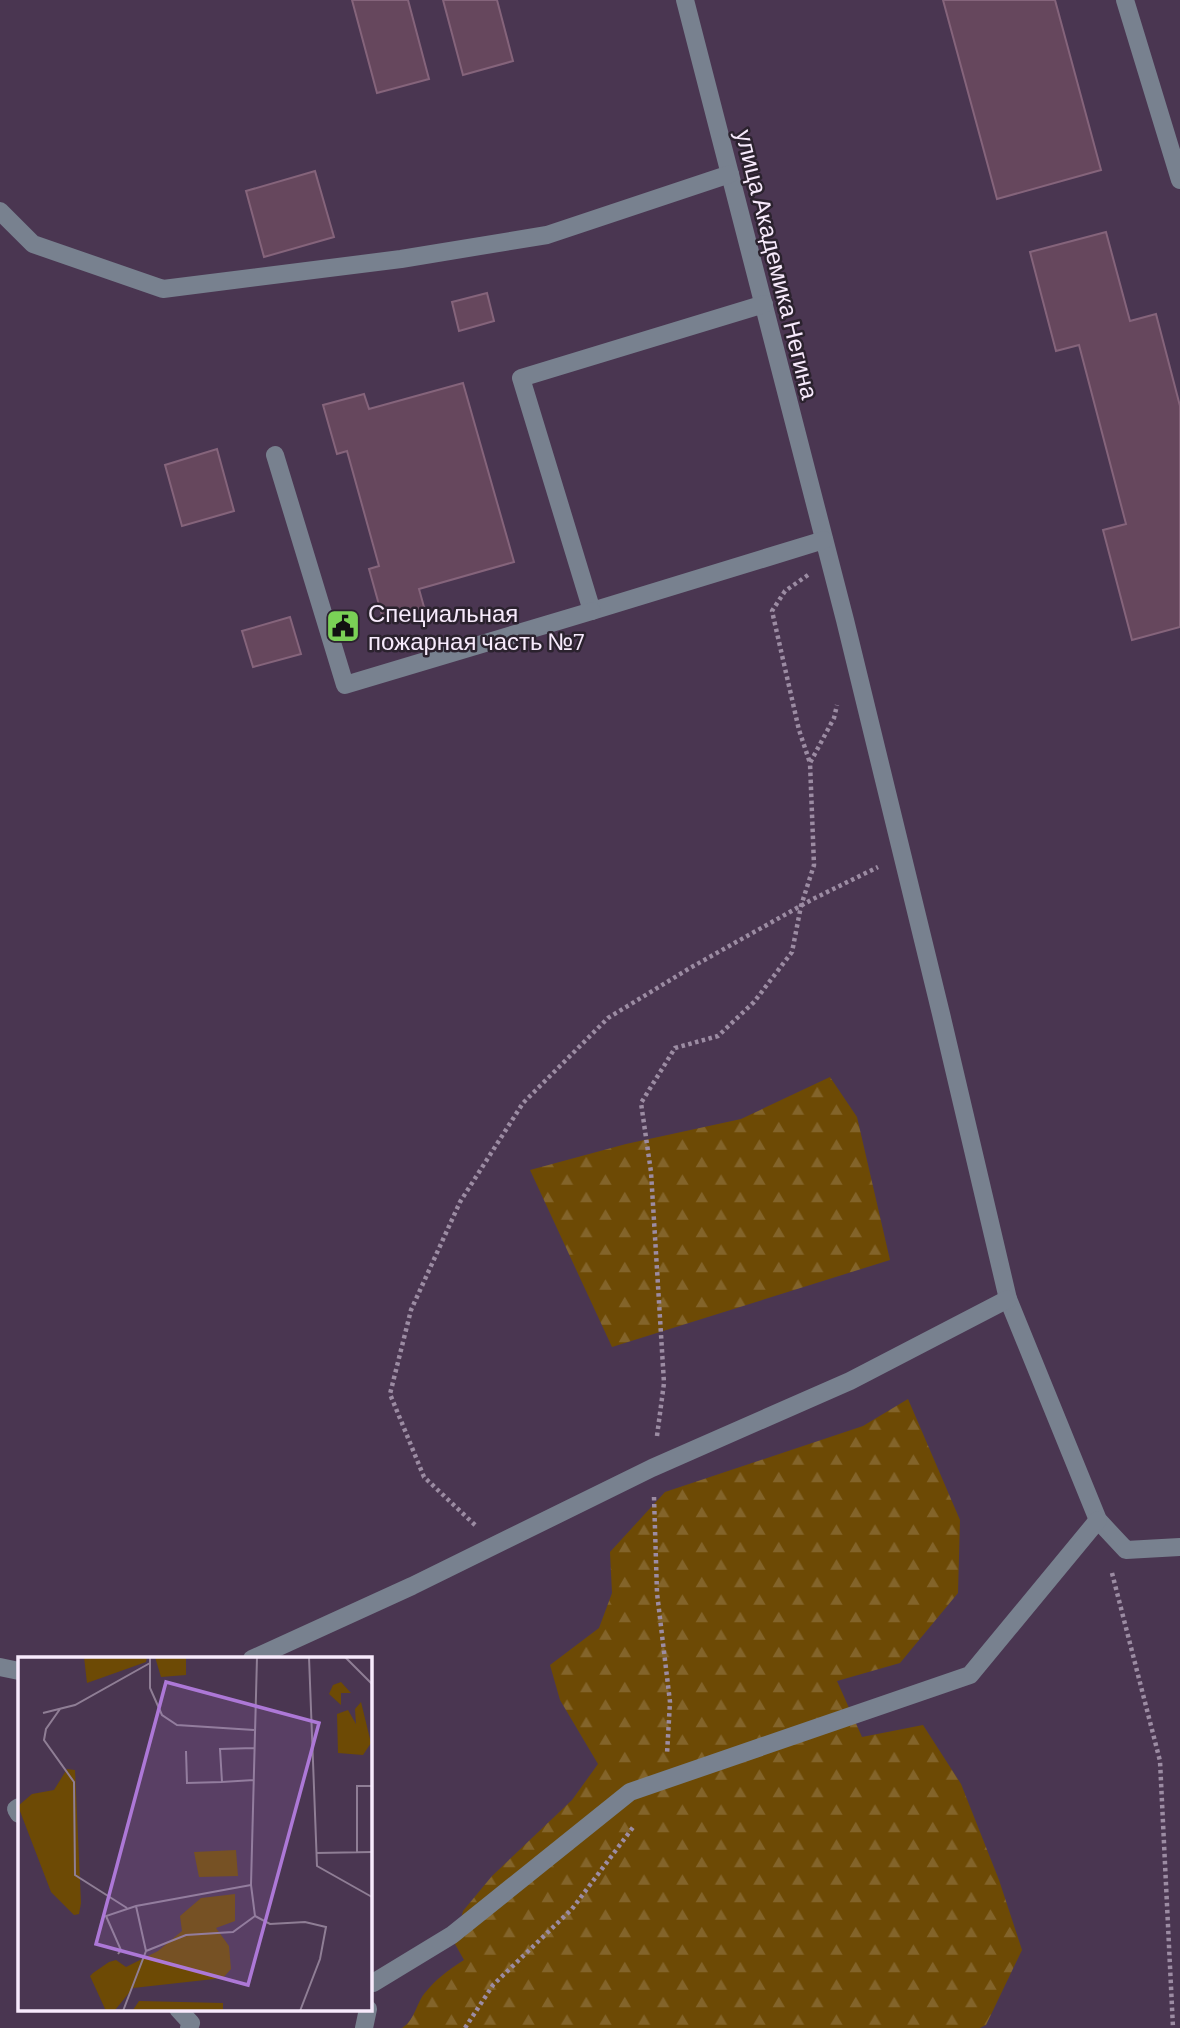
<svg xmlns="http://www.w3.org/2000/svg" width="1180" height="2028" viewBox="0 0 1180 2028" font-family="Barlow,sans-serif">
	<defs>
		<pattern id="forest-firs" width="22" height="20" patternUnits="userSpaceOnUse" patternTransform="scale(1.75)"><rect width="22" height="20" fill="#6d4a05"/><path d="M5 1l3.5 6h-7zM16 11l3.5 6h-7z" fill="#83642a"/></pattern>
	</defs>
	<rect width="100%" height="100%" fill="#4a3651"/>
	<g fill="url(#forest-firs)">
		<path d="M 830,1077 L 857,1117 L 890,1260 L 612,1347 L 530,1170 L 626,1144 L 741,1119 Z"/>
		<path d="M 908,1399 L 960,1520 L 958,1593 L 900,1663 L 837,1681 L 862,1737 L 923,1725 L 961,1784 L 999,1880 L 1022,1950 L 986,2025 L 980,2028 L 402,2028 C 414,2021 416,2005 424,1994 C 436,1979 448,1970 464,1960 L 455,1944 L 463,1911 L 492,1876 L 572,1800 L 598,1764 L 560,1700 L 550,1665 L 599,1628 L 612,1593 L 610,1552 L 665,1492 L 863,1426 Z"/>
	</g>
	<g fill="#66475d" stroke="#85647b" stroke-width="2">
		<path d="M 352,0 L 408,0 L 429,79 L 377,93 Z"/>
		<path d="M 443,0 L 497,0 L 513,61 L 463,75 Z"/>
		<path d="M 943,0 L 1055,0 L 1101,170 L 997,199 Z"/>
		<path d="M 315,171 L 334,237 L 264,257 L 246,191 Z"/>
		<path d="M 1106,232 L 1130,321 L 1156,314 L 1180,406 L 1180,627 L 1132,640 L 1103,530 L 1126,524 L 1079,345 L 1056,351 L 1030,252 Z"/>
		<path d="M 487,293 L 494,321 L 459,331 L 452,302 Z"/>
		<path d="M 463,383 L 514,562 L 419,589 L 424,607 L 383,619 L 369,569 L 379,566 L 347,451 L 337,454 L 323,405 L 364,394 L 369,409 Z"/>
		<path d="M 217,449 L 234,511 L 182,526 L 165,465 Z"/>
		<path d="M 290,617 L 301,654 L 253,667 L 242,631 Z"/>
	</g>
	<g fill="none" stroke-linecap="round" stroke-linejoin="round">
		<g stroke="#9c8ca3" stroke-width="4.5" stroke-dasharray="3.5 3.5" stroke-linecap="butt">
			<path d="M 808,575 L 785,591 L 772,611 L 799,730 L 810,763"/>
			<path d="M 657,1436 L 664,1383 L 651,1172 L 641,1103 L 675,1048 L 718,1036 L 754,1002 L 792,952 L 801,906 L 814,865 L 810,763 L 834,718 L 837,705"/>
			<path d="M 654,1497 L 657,1593 L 670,1702 L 667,1754"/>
			<path d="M 475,1525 L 424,1477 L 390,1394 L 411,1310 L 460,1202 L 523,1103 L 608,1018 L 690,968 L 813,899 L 878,867"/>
			<path d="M 1112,1573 L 1160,1761 L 1173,2028"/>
			<path d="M 465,2028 L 493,1985 L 572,1909 L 634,1826"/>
		</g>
		<g stroke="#78818f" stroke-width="18">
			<path d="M 685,0 L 845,620 L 942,1018 L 1008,1299 L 1098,1520 L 1126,1550 L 1180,1547"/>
			<path d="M 1125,0 L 1180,180"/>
			<path d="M 0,211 L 33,244 L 163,289 L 401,259 L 547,235 L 730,174"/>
			<path d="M 764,304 L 521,378 L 592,611 L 824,540"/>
			<path d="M 275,455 L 345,685 L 592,611"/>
			<path d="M 252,1659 L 412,1586 L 652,1468 L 850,1381 L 1008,1299"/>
			<path d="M 0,1667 L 19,1671"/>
			<path d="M 19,1807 L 16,1809 L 19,1814"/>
			<path d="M 373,1983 L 452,1935 L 630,1792 L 970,1675 L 1098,1520"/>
			<path d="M 178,2009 L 191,2023 L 189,2028"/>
			<path d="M 364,2028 L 368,2009"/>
		</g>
	</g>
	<defs>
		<g id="civic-square" transform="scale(1.75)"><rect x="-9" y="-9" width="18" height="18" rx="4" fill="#7ad156" stroke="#2b222e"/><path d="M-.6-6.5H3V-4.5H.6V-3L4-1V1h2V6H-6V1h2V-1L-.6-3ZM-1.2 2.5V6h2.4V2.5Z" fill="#111"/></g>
	</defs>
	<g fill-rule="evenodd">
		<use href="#civic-square" x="343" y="626"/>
	</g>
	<g text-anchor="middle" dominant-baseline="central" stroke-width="5" stroke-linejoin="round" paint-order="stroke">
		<g font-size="24" fill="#f7eafc" stroke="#2b222e">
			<text transform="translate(778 264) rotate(76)">улица Академика Негина</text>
		</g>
		<g font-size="24" fill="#f7eafc" stroke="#2b222e" text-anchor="start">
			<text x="368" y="612">Специальная<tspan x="368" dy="28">пожарная часть №7</tspan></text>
		</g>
	</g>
	<g transform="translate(18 1657)">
		<rect width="354" height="354" fill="#4a3651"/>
		<path d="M 66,0 L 129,0 L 128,5 L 69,26 ZM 137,0 L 168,0 L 168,18 L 143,20 ZM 343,45 L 353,86 L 345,98 L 320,96 L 319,57 L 330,53 L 338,67 L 337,52 ZM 49,112 L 57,113 L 63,246 L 61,257 L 56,258 L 33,235 L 0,149 L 14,137 L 36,133 ZM 218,193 L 220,219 L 181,220 L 176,195 ZM 217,237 L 217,264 L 198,271 L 211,289 L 213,312 L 205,321 L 115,331 L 97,353 L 88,354 L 72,319 L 75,316 L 91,305 L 98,303 L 108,310 L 140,294 L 164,274 L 162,259 L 183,241 ZM 121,344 L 205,346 L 205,353 L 115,353 Z" fill="#6d4a05"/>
		<path d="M 323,25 L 333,36 L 323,36 L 323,48 L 311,37 L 315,28 Z" fill="#6d4a05"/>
		<path fill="none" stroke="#8f7e95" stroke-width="2" d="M 132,0 L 132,31 L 144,58 L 159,68 L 236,73M 239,0 L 233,228 L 237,259 L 252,267 L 287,265 L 308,270 L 302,302 L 282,354M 291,0 L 299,209 L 354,240M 327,0 L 354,27M 42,52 L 28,72 L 26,83 L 56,125 L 57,218 L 109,251M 25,56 L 57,48 L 132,6M 168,94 L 169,126 L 204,125M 236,123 L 204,125 L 202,92 L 236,91M 339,195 L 339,129 L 354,129M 298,196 L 354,195M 128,294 L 168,278 L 215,275 L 237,259M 100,297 L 103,293 L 88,259 L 118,249 L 233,228M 105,354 L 128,294 L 118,249"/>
		<path fill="#ad78d7" fill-opacity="0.15" stroke="#ad78d7" stroke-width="3.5" d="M 148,25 L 301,66 L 230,328 L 78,287 Z"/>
		<rect width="354" height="354" fill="none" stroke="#f7eafc" stroke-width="3.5"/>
	</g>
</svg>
